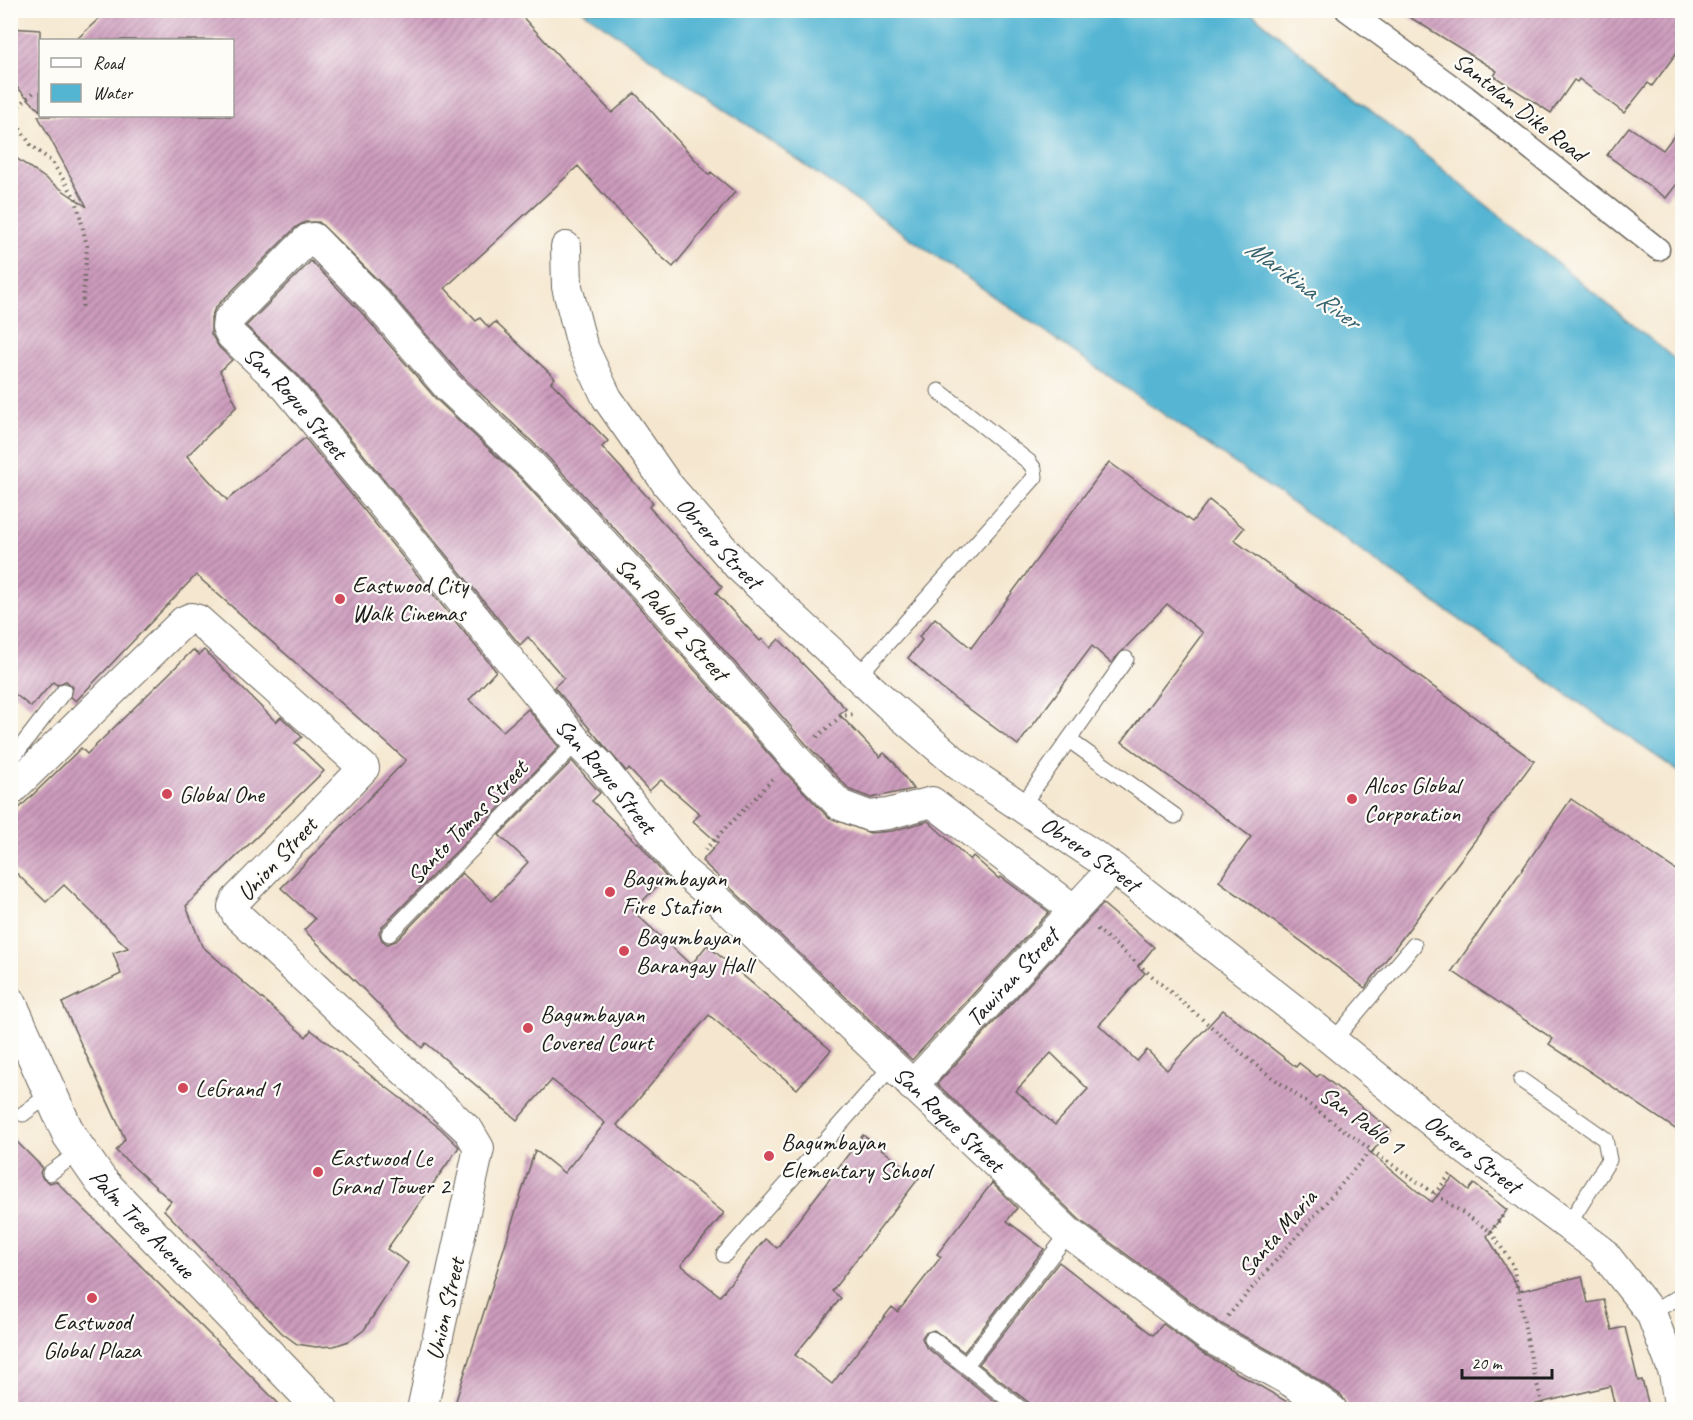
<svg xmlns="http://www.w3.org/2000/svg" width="1693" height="1420" viewBox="0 0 1693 1420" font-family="Caveat,sans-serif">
	<defs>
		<pattern id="building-hatch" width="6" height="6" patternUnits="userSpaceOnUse" patternTransform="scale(1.5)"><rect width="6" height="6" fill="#cd9bbd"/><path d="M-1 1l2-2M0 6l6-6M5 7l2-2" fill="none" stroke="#a67e99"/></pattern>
	</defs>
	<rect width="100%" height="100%" fill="#fdfcf7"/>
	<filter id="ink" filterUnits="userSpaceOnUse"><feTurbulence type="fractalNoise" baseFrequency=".0167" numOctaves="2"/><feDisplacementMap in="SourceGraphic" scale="12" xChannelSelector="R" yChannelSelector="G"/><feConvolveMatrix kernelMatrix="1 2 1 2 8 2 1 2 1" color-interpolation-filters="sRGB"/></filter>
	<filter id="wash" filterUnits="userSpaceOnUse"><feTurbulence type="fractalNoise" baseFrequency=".008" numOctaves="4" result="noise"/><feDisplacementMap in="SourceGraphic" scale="24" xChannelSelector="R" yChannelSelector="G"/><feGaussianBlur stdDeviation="1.35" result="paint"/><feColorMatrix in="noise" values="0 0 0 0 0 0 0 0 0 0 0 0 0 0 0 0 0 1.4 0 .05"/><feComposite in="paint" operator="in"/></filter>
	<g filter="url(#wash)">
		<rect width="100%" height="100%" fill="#f5e7cf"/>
		<path fill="#54b5d3" stroke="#386878" stroke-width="1.5" d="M 583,11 L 1249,11 L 1682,365 L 1682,774 Z"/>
		<g id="blocks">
			<g fill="url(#building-hatch)" fill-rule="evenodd">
				<path d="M 108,10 L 516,10 L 612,113 L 635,93 L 709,175 L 711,172 L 735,192 L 673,267 L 656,252 L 578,166 L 445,288 L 476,321 L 480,318 L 489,328 L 495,322 L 555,378 L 551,382 L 608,441 L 602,447 L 653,503 L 649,507 L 722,587 L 716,593 L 760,641 L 762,639 L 770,648 L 779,639 L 846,709 L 839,714 L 880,757 L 884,753 L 894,762 L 913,789 L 871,798 L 850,790 L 807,745 L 666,584 L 545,454 L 461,375 L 387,289 L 319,222 L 305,222 L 296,227 L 215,308 L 211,318 L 211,334 L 219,347 L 232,360 L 220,371 L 237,406 L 187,456 L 227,500 L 305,438 L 496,671 L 469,700 L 503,731 L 528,709 L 559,747 L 382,927 L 379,932 L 382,940 L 387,944 L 396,941 L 462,873 L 492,901 L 528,862 L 499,835 L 572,761 L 600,793 L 592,801 L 637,843 L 638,842 L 666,877 L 633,911 L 691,965 L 707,945 L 831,1050 L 797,1089 L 709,1015 L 617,1125 L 724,1213 L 681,1265 L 720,1296 L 765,1239 L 777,1248 L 863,1135 L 919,1178 L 832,1291 L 841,1298 L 795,1355 L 832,1384 L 892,1307 L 898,1312 L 941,1257 L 937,1254 L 992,1183 L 1017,1208 L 1007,1221 L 1044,1249 L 964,1352 L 934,1330 L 925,1333 L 922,1338 L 926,1347 L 1006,1410 L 453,1410 L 535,1150 L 564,1173 L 605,1123 L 552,1080 L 517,1120 L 426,1043 L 422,1048 L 304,930 L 315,919 L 281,888 L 406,760 L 196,575 L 76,701 L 71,697 L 73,687 L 66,681 L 57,685 L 53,682 L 31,707 L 10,690 L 10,154 L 87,207 L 38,116 L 232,116 L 232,40 L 76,40 Z"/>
				<path d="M 1398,10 L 1683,10 L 1683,44 L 1652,86 L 1648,83 L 1624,113 L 1579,79 L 1577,82 L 1574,80 L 1551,113 L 1494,76 L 1497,71 Z"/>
				<path d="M 10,28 L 40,30 L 40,111 L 10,80 Z"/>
				<path d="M 1683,124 L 1683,176 L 1666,198 L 1607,155 L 1629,127 L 1663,150 Z"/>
				<path d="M 311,261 L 362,313 L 436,399 L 520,478 L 640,608 L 781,768 L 828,817 L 870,833 L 892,831 L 928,821 L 970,860 L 973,856 L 999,879 L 1001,877 L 1049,912 L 912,1060 L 702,861 L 718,843 L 693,821 L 700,814 L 661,780 L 649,791 L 629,769 L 626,771 L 554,687 L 564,678 L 528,637 L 520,645 L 299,376 L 246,326 Z"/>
				<path d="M 1109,462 L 1192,522 L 1209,500 L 1244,528 L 1234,540 L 1534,761 L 1365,988 L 1219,881 L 1251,837 L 1122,742 L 1203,633 L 1167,604 L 1111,663 L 1092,646 L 1018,745 L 941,688 L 908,658 L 922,640 L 919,637 L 935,618 L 971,648 Z"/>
				<path d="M 193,650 L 199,655 L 204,650 L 276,722 L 281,717 L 292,727 L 302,737 L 295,743 L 324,771 L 186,906 L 202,946 L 306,1037 L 311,1030 L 441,1129 L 459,1147 L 387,1249 L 408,1263 L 364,1330 L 349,1341 L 334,1346 L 316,1347 L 297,1344 L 282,1333 L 164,1210 L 171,1201 L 116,1151 L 125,1139 L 62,1003 L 121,974 L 113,953 L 128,948 L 64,885 L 46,902 L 10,867 L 10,817 L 81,748 L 87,754 Z"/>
				<path d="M 1571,799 L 1683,875 L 1683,1134 L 1549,1044 L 1553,1039 L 1452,971 Z"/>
				<path d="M 1103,904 L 1154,947 L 1138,967 L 1145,973 L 1099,1025 L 1137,1061 L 1147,1050 L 1167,1070 L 1223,1010 L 1296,1067 L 1299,1063 L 1317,1077 L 1320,1074 L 1391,1130 L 1371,1153 L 1417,1191 L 1432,1202 L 1453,1177 L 1469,1190 L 1474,1184 L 1507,1210 L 1487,1236 L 1520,1291 L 1582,1276 L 1588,1303 L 1604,1300 L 1612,1330 L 1625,1327 L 1638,1381 L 1642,1380 L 1650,1410 L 1616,1410 L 1610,1386 L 1532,1405 L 1534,1410 L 1349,1410 L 1342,1396 L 1298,1366 L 1218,1322 L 1080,1220 L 937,1084 ZM 1051,1053 L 1088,1089 L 1055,1125 L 1016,1091 Z"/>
				<path d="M 10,1135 L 42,1167 L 40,1173 L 43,1179 L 50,1183 L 56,1181 L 285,1410 L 10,1410 Z"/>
				<path d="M 1059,1262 L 1153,1335 L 1163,1324 L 1201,1352 L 1301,1410 L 1032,1410 L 1028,1402 L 979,1364 Z"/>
			</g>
		</g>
	</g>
	<g filter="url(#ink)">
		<use href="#blocks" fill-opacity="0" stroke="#68635b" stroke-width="1.5"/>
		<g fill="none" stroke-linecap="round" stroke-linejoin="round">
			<g stroke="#68635b" stroke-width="17">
				<g id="service">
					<path d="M 858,676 L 1035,477 L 1034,469 L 1029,462 L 939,391"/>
					<path d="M 1069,740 L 1175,816"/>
					<path d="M 10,761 L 64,691"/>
					<path d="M 1021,807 L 1126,659"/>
					<path d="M 389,934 L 577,742"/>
					<path d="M 1333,1041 L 1414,945"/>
					<path d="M 1521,1080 L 1605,1139 L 1609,1160 L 1568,1225"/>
					<path d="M 23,1114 L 51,1093"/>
					<path d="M 50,1173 L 80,1151"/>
					<path d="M 724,1255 L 892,1066"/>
					<path d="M 1651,1313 L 1682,1295"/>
					<path d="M 932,1339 L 1022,1410"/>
					<path d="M 966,1365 L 1069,1233"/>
				</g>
			</g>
			<g stroke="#68635b" stroke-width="25">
				<path id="pedestrian" d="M 1347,10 L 1466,97 L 1658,249"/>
			</g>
			<g stroke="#68635b" stroke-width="32">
				<g id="minor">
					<path id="s1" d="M 566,247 L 567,287 L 582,345 L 607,398 L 667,484 L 738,566 L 892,708 L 960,766 L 1113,868 L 1297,1012 L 1469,1152 L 1602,1251 L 1651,1313 L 1674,1373 L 1680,1410"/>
					<path d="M 10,791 L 184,621 L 191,618 L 198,620 L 364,768 L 236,900 L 233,907 L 237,915 L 469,1131 L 479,1148 L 422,1410"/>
					<path id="s2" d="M 1073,909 L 932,802 L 888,814 L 869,816 L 840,805 L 794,757 L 653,596 L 532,466 L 448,387 L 375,301 L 313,238 L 308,239 L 228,320 L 227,327 L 231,335 L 286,387 L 577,742 L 600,765 L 684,872 L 721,903 L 1069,1233 L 1209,1337 L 1290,1381 L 1332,1410"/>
					<path id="s3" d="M 912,1086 L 1113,868"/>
				</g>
			</g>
			<g stroke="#68635b" stroke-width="35">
				<g id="tertiary">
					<path id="s4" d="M 10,1003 L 69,1135 L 101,1181 L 322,1410"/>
				</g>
			</g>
			<g stroke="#68635b" stroke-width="4" stroke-dasharray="1.5 4.5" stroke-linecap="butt">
				<path d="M 10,16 L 16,10"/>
				<path d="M 10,114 L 31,145 L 52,162 L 76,199 L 87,246 L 82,309"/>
				<path d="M 10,114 L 34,92"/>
				<path d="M 817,737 L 841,716 L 855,714"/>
				<path d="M 705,850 L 775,777"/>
				<path d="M 1097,929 L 1257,1066 L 1371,1150 L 1491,1232 L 1513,1265 L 1533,1369 L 1544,1410"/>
				<path d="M 1434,1194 L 1451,1174"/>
				<path d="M 1491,1232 L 1503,1215"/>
				<path d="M 1228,1316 L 1371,1150"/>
			</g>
			<use href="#service" stroke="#fff" stroke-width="15"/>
			<use href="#pedestrian" stroke="#fff" stroke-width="22"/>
			<use href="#minor" stroke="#fff" stroke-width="30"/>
			<use href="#tertiary" stroke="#fff" stroke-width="33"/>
		</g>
	</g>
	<g fill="#d1495b" stroke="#fdfcf7" stroke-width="2">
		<circle cx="340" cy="599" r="6"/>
		<circle cx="167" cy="794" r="6"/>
		<circle cx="1352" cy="799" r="6"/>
		<circle cx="610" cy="892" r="6"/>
		<circle cx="624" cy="951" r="6"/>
		<circle cx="528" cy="1028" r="6"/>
		<circle cx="183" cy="1088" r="6"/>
		<circle cx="769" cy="1156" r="6"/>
		<circle cx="318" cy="1172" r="6"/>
		<circle cx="92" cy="1298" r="6"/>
	</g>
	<g text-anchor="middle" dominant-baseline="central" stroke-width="4.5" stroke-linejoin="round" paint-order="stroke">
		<g font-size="24" fill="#1c1c1c" stroke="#fdfcf7">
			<text transform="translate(1520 107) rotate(38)">Santolan Dike Road</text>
			<text stroke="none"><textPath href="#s2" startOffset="1276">San Roque Street</textPath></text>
			<text stroke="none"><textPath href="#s1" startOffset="342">Obrero Street</textPath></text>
			<text transform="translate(672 619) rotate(48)">San Pablo 2 Street</text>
			<text stroke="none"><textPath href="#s2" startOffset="1762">San Roque Street</textPath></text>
			<text transform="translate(467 822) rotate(-46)">Santo Tomas Street</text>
			<text stroke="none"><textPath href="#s1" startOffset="828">Obrero Street</textPath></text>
			<text transform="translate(277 859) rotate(-47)">Union Street</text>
			<text stroke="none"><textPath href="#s3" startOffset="148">Tawiran Street</textPath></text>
			<text stroke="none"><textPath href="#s2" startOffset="2248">San Roque Street</textPath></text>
			<text transform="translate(1362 1120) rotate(36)">San Pablo 1</text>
			<text stroke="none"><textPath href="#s1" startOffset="1314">Obrero Street</textPath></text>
			<text stroke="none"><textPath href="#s4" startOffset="260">Palm Tree Avenue</textPath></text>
			<text transform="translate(1277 1233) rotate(-49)">Santa Maria</text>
			<text transform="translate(445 1309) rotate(-77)">Union Street</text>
		</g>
		<g font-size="24" fill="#1c1c1c" stroke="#fdfcf7" text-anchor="start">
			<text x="352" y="585">Eastwood City<tspan x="352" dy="28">Walk Cinemas</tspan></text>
			<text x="1364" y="785">Alcos Global<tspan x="1364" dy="28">Corporation</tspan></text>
			<text x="179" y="794">Global One</text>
			<text x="622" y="878">Bagumbayan<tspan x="622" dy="28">Fire Station</tspan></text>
			<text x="636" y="937">Bagumbayan<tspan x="636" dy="28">Barangay Hall</tspan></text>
			<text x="540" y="1014">Bagumbayan<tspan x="540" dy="28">Covered Court</tspan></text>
			<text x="195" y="1088">LeGrand 1</text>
			<text x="781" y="1142">Bagumbayan<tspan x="781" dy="28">Elementary School</tspan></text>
			<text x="330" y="1158">Eastwood Le<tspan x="330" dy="28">Grand Tower 2</tspan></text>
			<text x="92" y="1322" text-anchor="middle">Eastwood<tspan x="92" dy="28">Global Plaza</tspan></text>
		</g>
		<g font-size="26" font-style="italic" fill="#35616e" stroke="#fdfcf7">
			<text transform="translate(1303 284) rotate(36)">Marikina River</text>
		</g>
	</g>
	<rect width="1693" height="1420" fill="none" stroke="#fdfcf7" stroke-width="36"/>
	<rect x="39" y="39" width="195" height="78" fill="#fdfcf7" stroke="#a3a29f" stroke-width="1.5"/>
	<rect x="51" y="58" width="30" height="9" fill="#ffffff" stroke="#a3a29f" stroke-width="1.5"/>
	<text x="93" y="69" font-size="18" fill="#1c1c1c">Road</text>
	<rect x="51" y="84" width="30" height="18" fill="#54b5d3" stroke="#a3a29f" stroke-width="1.5"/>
	<text x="93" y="99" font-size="18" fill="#1c1c1c">Water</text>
	<path d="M1462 1369v9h90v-9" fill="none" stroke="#1c1c1c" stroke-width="3"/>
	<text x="1471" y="1369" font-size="18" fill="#1c1c1c" stroke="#fdfcf7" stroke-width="4.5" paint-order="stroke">20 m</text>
</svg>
